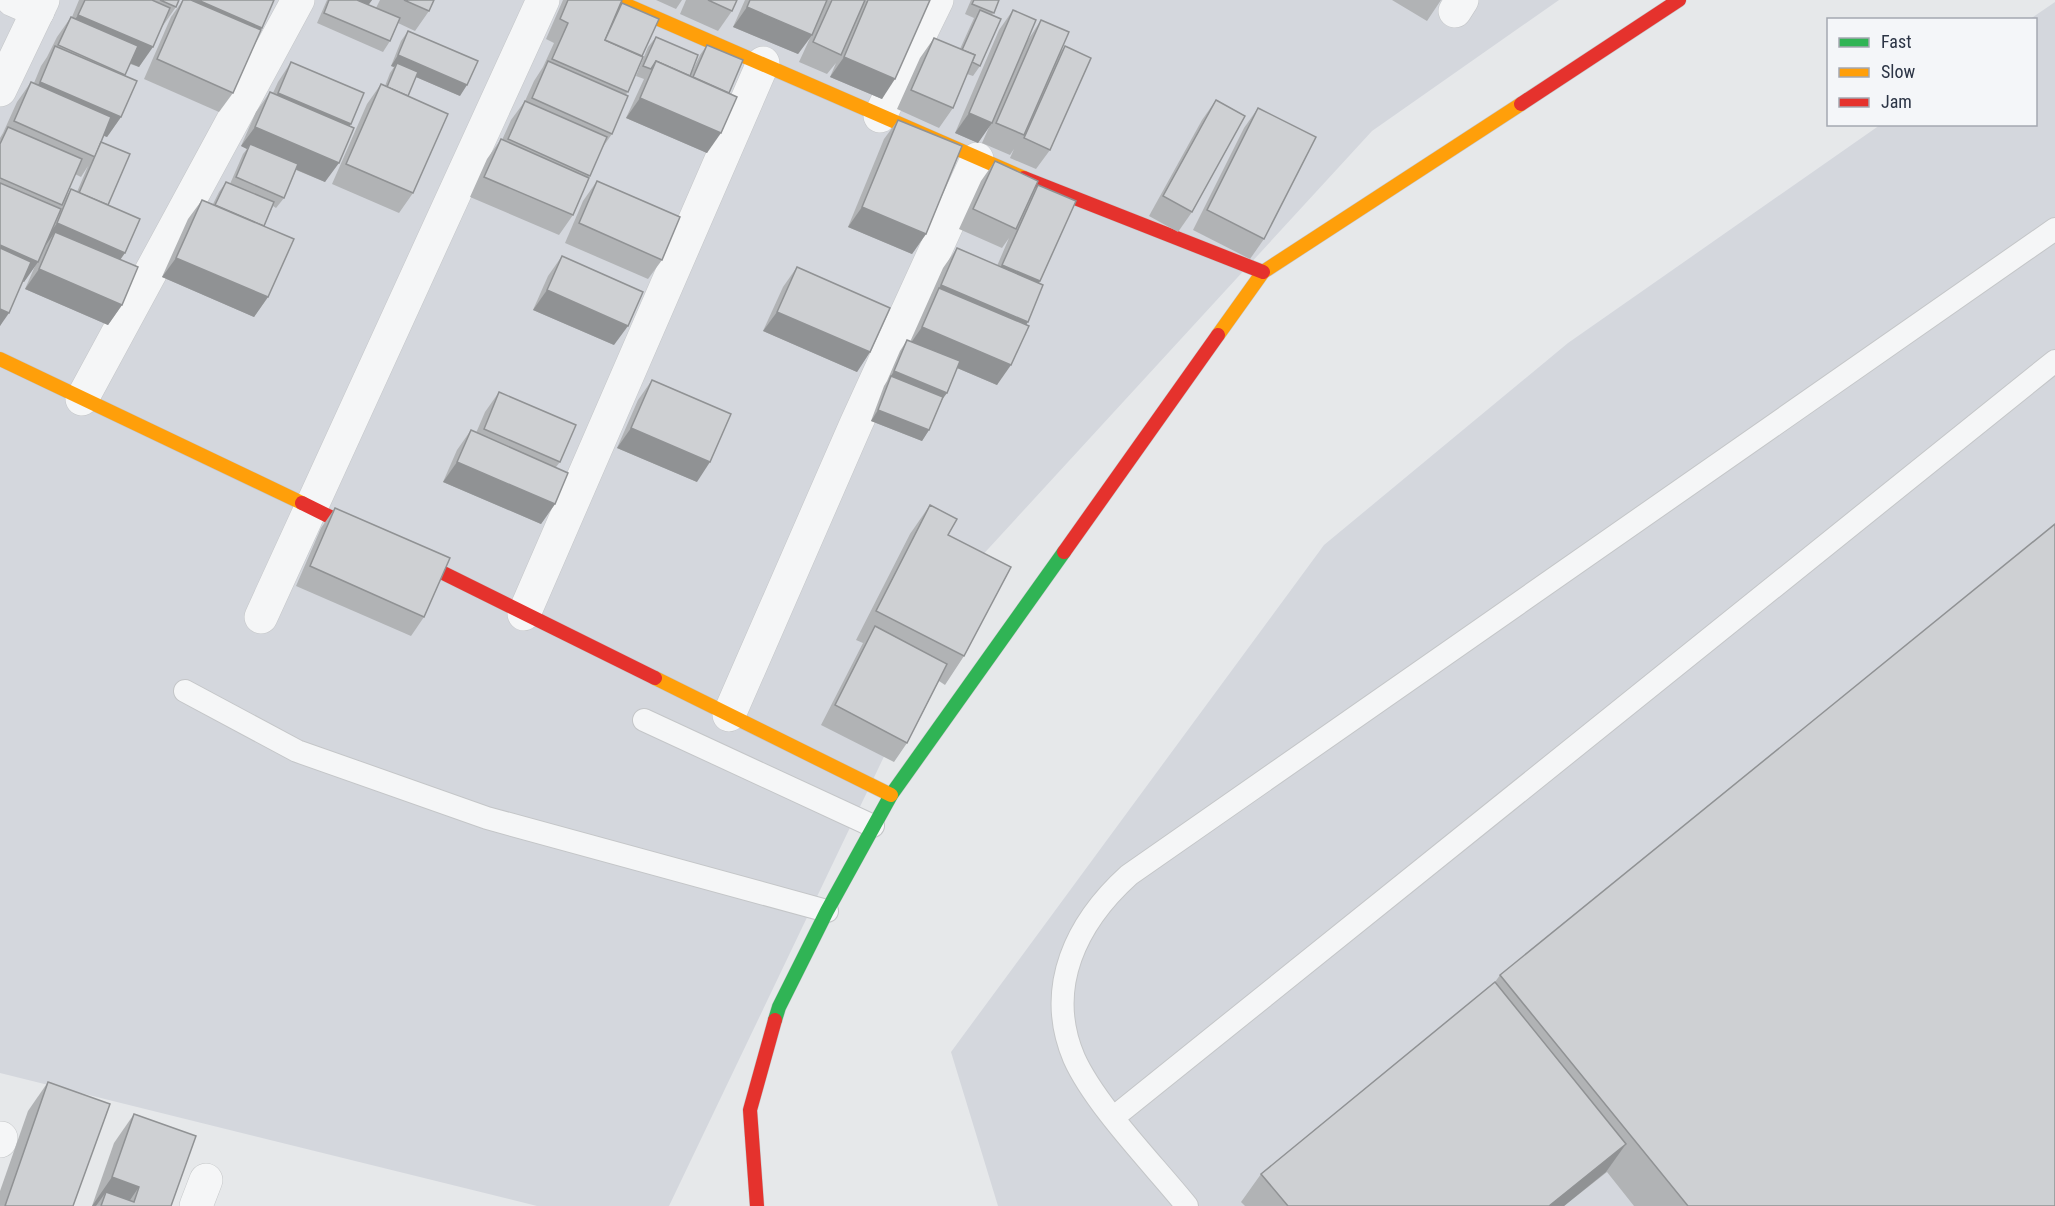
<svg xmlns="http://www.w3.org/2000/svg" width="2055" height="1206" viewBox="0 0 2055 1206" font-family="'Roboto Condensed',sans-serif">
	<rect width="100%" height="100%" fill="#e6e8ea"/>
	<g fill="#d4d7dd">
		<path d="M 0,0 L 1559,0 L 1372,131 L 978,560 L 669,1206 L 537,1206 L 0,1073 Z"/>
		<path d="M 2055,2 L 2055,1206 L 998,1206 L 951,1052 L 1324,545 L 1568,343 L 1880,125 L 2036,124 L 2036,20 L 2030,19 Z"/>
	</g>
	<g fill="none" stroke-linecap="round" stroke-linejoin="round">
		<g stroke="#c4c6c8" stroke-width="24">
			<g id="lane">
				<path d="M 185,691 L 297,751 L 487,818 L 827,911"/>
				<path d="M 644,720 L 873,826"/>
				<path d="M 1114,1117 L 2055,361"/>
				<path d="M 1187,1206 C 1154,1165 1095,1105 1074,1058 C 1044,987 1077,922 1129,875 L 2055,229"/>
			</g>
		</g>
		<g stroke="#c4c6c8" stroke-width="34">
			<g id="street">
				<path d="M 13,0 L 38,11"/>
				<path d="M 1455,11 L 1462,0"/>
				<path d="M 0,90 L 43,0"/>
				<path d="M 880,116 L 937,0"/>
				<path d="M 82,399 L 298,0"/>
				<path d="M 524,614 L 763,63"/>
				<path d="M 261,617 L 543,0"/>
				<path d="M 729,715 L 856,424 L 977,159"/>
				<path d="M 0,1141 L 1,1138"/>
				<path d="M 196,1206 L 206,1180"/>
			</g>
		</g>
		<g stroke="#c4c6c8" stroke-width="15">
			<path id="fast" d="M 775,1020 L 779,1007 L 827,911 L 891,795 L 1064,552"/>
		</g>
		<g stroke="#c4c6c8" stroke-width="15">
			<g id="slow">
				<path d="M 615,0 L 1024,178"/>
				<path d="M 1218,335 L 1263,272 L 1521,104"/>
				<path d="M 0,359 L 302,503"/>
				<path d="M 655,678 L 891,795"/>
			</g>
		</g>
		<g stroke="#c4c6c8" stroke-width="15">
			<g id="jam">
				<path d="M 1521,104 L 1679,0"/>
				<path d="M 1024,178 L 1263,272"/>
				<path d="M 302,503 L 655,678"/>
				<path d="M 1064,552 L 1218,335"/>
				<path d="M 757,1206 L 750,1110 L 775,1020"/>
			</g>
		</g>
		<use href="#lane" stroke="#f5f6f7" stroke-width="22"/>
		<use href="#street" stroke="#f5f6f7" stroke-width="33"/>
		<use href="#fast" stroke="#30b455" stroke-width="14"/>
		<use href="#slow" stroke="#ff9f0a" stroke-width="14"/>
		<use href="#jam" stroke="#e5322d" stroke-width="14"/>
	</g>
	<g fill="#b1b3b5" fill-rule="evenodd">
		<path d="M 79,0 L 179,0 L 176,7 L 162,27 L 139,67 L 130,64 L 124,76 L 121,117 L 107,137 L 104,136 L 100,144 L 108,205 L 120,260 L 122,305 L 108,325 L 25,289 L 35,266 L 24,282 L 23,281 L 0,326 L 0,138 L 3,133 L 17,102 L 31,82 L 34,83 L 41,66 L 47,57 L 57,37 L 71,17 L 72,17 ZM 88,166 L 77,192 L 71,189 L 64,200 L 75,174 L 81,177 Z"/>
		<path d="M 183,0 L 274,0 L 233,93 L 219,112 L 144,79 L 171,17 Z"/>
		<path d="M 327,0 L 372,0 L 368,5 L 376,8 L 380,0 L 434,0 L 429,11 L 415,31 L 398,23 L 390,41 L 383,52 L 317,23 Z"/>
		<path d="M 563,0 L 622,0 L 618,8 L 622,3 L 642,56 L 626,95 L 612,134 L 602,148 L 573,215 L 559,235 L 470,197 L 487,159 L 501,139 L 502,140 L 511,120 L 525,101 L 534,81 L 543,67 L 554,43 L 546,39 Z"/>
		<path d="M 656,0 L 682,0 L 676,9 Z"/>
		<path d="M 686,0 L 737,0 L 732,11 L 718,31 L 680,14 Z"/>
		<path d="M 745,0 L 930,0 L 882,99 L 830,77 L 836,63 L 827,74 L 799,62 L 810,38 L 798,54 L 733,27 Z"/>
		<path d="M 971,0 L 999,0 L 992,15 L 980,66 L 973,76 L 967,74 L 953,108 L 939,128 L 897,109 L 920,58 L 934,38 L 960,49 L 974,18 L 965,14 Z"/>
		<path d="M 1392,0 L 1441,0 L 1427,21 Z"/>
		<path d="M 1013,10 L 1028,40 L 1041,20 L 1060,53 L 1065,46 L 1050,150 L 1036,169 L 1010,158 L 1014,149 L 1010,155 L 982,143 L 990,125 L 978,143 L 955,133 L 999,30 Z"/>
		<path d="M 408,31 L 460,96 L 416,77 L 408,96 L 413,193 L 399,213 L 332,184 L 367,104 L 381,84 L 385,86 L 390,73 L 394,67 L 391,66 L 401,41 Z"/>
		<path d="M 656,37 L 690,76 L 700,55 L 707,45 L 729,93 L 707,153 L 626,118 L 644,79 L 636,76 L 648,47 Z"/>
		<path d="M 291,62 L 350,126 L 325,182 L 296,170 L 284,198 L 276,208 L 273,206 L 264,226 L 268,297 L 254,317 L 162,277 L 188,219 L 202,200 L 213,204 L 219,192 L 226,182 L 230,184 L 243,154 L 247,149 L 241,146 L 256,112 L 270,92 L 273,93 L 278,82 Z"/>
		<path d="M 1216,100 L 1192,212 L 1178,232 L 1149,216 L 1202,120 Z"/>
		<path d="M 1258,108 L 1264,239 L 1250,259 L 1193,230 L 1244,128 Z"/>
		<path d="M 898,120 L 926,234 L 912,254 L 848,227 L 884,139 Z"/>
		<path d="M 995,161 L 1032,192 L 1038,185 L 1040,281 L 1039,283 L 1026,325 L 997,385 L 957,368 L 947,393 L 942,400 L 929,430 L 922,441 L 871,421 L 884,386 L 887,381 L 900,351 L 907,340 L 910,342 L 943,268 L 957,248 L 997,266 L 1009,238 L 1002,248 L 959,229 L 981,181 Z"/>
		<path d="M 597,181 L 662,260 L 648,279 L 565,243 L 583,201 Z"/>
		<path d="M 562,256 L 614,345 L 533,310 L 548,276 Z"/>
		<path d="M 797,267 L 870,352 L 857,372 L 763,331 L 783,287 Z"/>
		<path d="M 652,380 L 697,482 L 617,448 L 638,400 Z"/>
		<path d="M 499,392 L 560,462 L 556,467 L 555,504 L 541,524 L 443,482 L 457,450 L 471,430 L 476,433 L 485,412 Z"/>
		<path d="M 930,505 L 948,535 L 964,656 L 945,685 L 939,681 L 907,743 L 894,762 L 821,725 L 863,643 L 856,640 L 910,534 Z"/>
		<path d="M 335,508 L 424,617 L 411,636 L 296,586 L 321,528 Z"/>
		<path d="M 1500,975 L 2055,1206 L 1634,1206 L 1607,1172 L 1564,1206 L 1245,1206 L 1241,1202 L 1261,1174 L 1495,982 Z"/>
		<path d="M 48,1082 L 73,1206 L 0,1206 L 0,1191 L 28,1111 Z"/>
		<path d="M 134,1114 L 171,1206 L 92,1206 L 114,1143 Z"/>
	</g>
	<g fill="#909294">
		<path d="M 192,0 L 198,0 L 262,28 L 248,48 L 179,18 Z"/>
		<path d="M 352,0 L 372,0 L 367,7 Z"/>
		<path d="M 747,7 L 812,35 L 798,54 L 733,27 Z"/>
		<path d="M 78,15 L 153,47 L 139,67 L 64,35 Z"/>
		<path d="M 398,55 L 467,85 L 460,96 L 395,68 L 397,63 L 394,67 L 391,66 Z"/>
		<path d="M 844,57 L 895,79 L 882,99 L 830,77 Z"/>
		<path d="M 40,82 L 121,117 L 107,137 L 26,102 Z"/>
		<path d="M 278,93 L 351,124 L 337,144 L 264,113 Z"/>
		<path d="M 640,98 L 721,133 L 707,153 L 626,118 Z"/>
		<path d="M 969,113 L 992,123 L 978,143 L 955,133 Z"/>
		<path d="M 255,127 L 339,163 L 325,182 L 248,149 L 250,144 L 247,149 L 241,146 Z"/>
		<path d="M 862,207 L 926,234 L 912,254 L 848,227 Z"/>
		<path d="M 57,223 L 125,253 L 111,273 L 55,232 L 46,245 L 43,243 Z"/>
		<path d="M 0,245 L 38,262 L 24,282 L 0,271 Z"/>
		<path d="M 176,258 L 268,297 L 254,317 L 162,277 Z"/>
		<path d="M 1002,265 L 1040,281 L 1027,301 L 988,285 Z"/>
		<path d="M 39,269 L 122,305 L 108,325 L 25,289 Z"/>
		<path d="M 941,285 L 1028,322 L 1014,342 L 938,289 Z"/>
		<path d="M 547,290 L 628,326 L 614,345 L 533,310 Z"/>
		<path d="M 0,309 L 9,313 L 0,326 Z"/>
		<path d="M 777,312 L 870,352 L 857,372 L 763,331 Z"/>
		<path d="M 922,327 L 1011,365 L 997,385 L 908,347 Z"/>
		<path d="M 894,371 L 947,393 L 939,403 L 891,376 Z"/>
		<path d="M 878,410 L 929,430 L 922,441 L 871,421 Z"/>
		<path d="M 631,428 L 710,462 L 697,482 L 617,448 Z"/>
		<path d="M 457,462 L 555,504 L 541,524 L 443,482 Z"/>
		<path d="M 1626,1144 L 1606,1172 L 1564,1206 L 1549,1206 Z"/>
		<path d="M 112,1177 L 139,1187 L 126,1206 L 106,1192 L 96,1206 L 92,1206 Z"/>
	</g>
	<g fill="#ced0d3" stroke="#909294" stroke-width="1.5">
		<path d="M 85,0 L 152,0 L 170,8 L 153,47 L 78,15 Z"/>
		<path d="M 160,0 L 179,0 L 176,7 Z"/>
		<path d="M 183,0 L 191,0 L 261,30 L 233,93 L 157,59 Z"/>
		<path d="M 198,0 L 274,0 L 262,28 Z"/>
		<path d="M 329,0 L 357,0 L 400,18 L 390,41 L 324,13 Z"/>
		<path d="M 404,0 L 434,0 L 429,11 Z"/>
		<path d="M 568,0 L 622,0 L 605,40 L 643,57 L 628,92 L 552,59 L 568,23 L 560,19 Z"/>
		<path d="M 708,0 L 737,0 L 732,11 Z"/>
		<path d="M 750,0 L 827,0 L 812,35 L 747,7 Z"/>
		<path d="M 832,0 L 865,0 L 841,55 L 813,42 Z"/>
		<path d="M 868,0 L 930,0 L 895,79 L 844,57 Z"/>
		<path d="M 974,0 L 999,0 L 994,13 L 972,4 Z"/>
		<path d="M 622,3 L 659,19 L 642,56 L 605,40 Z"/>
		<path d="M 980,10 L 1001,19 L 980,66 L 972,62 L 975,55 L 962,50 Z"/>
		<path d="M 1013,10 L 1036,20 L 992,123 L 969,113 Z"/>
		<path d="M 71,17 L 138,46 L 125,75 L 58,45 Z"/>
		<path d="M 1041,20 L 1069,32 L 1024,135 L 996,123 Z"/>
		<path d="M 408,31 L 478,61 L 467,85 L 398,55 Z"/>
		<path d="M 656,37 L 698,55 L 690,76 L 656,61 L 651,69 L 643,66 Z"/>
		<path d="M 934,38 L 975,55 L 953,108 L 911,90 Z"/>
		<path d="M 707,45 L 743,60 L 729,93 L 693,77 Z"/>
		<path d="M 55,46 L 137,81 L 121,117 L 40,82 Z"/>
		<path d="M 1065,46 L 1091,58 L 1050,150 L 1024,138 Z"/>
		<path d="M 548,61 L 628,96 L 612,134 L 532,98 Z"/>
		<path d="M 656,61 L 737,97 L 721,133 L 640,98 Z"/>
		<path d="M 291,62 L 364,93 L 351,124 L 278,93 Z"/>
		<path d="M 397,63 L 418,72 L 408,96 L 387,87 Z"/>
		<path d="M 31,82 L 111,117 L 95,157 L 14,121 Z"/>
		<path d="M 381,84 L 448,114 L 413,193 L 346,164 Z"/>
		<path d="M 270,92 L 354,128 L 339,163 L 255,127 Z"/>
		<path d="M 1216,100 L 1245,116 L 1192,212 L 1163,196 Z"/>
		<path d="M 525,101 L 607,137 L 590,176 L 508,139 Z"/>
		<path d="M 1258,108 L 1316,137 L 1264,239 L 1207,210 Z"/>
		<path d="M 898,120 L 962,146 L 926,234 L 862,207 Z"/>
		<path d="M 8,127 L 82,159 L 62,205 L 0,178 L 0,144 Z"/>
		<path d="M 501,139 L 589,178 L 573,215 L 484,177 Z"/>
		<path d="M 101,142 L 130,154 L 108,205 L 79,193 Z"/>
		<path d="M 250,144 L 298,164 L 284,198 L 236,177 Z"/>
		<path d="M 995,161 L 1038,181 L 1016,229 L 973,209 Z"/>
		<path d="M 597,181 L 680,217 L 662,260 L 579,223 Z"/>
		<path d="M 226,182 L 274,202 L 264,226 L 215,205 Z"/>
		<path d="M 0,183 L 61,209 L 38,262 L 0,245 Z"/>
		<path d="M 1038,185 L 1076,201 L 1040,281 L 1002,265 Z"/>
		<path d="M 71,189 L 140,219 L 125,253 L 57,223 Z"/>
		<path d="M 202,200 L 294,239 L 268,297 L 176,258 Z"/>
		<path d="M 55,232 L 138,267 L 122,305 L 39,269 Z"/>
		<path d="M 0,248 L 31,262 L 9,313 L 0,309 Z"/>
		<path d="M 957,248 L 1043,285 L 1028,322 L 941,285 Z"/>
		<path d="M 562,256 L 643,292 L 628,326 L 547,290 Z"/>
		<path d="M 797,267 L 890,308 L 870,352 L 777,312 Z"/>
		<path d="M 939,288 L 1029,326 L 1011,365 L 922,327 Z"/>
		<path d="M 907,340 L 960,361 L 947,393 L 894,371 Z"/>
		<path d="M 891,376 L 943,397 L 929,430 L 878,410 Z"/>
		<path d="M 652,380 L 731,414 L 710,462 L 631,428 Z"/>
		<path d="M 499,392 L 576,425 L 560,462 L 484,429 Z"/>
		<path d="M 471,430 L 568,473 L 555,504 L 457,462 Z"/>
		<path d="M 930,505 L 957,519 L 948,535 L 1011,567 L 964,656 L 876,611 Z"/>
		<path d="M 335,508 L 450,558 L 424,617 L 310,566 Z"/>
		<path d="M 2055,524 L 2055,1206 L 1688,1206 L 1500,975 Z"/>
		<path d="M 875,626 L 947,664 L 907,743 L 835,705 Z"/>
		<path d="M 1495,982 L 1626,1144 L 1549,1206 L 1288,1206 L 1261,1174 Z"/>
		<path d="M 48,1082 L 110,1104 L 73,1206 L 5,1206 Z"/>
		<path d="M 134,1114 L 196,1136 L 171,1206 L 101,1206 L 106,1192 L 134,1202 L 139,1187 L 112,1177 Z"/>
	</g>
	<rect x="1827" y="18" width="210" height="108" fill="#f4f6f9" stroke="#a4a8b1" stroke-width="1.5"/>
	<rect x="1839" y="38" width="30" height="9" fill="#30b455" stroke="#a4a8b1" stroke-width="1.5"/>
	<text x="1881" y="48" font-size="18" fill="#2b3445">Fast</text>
	<rect x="1839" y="68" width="30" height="9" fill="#ff9f0a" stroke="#a4a8b1" stroke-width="1.5"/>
	<text x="1881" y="78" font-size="18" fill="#2b3445">Slow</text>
	<rect x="1839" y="98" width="30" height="9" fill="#e5322d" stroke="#a4a8b1" stroke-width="1.5"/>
	<text x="1881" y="108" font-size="18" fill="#2b3445">Jam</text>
</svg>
